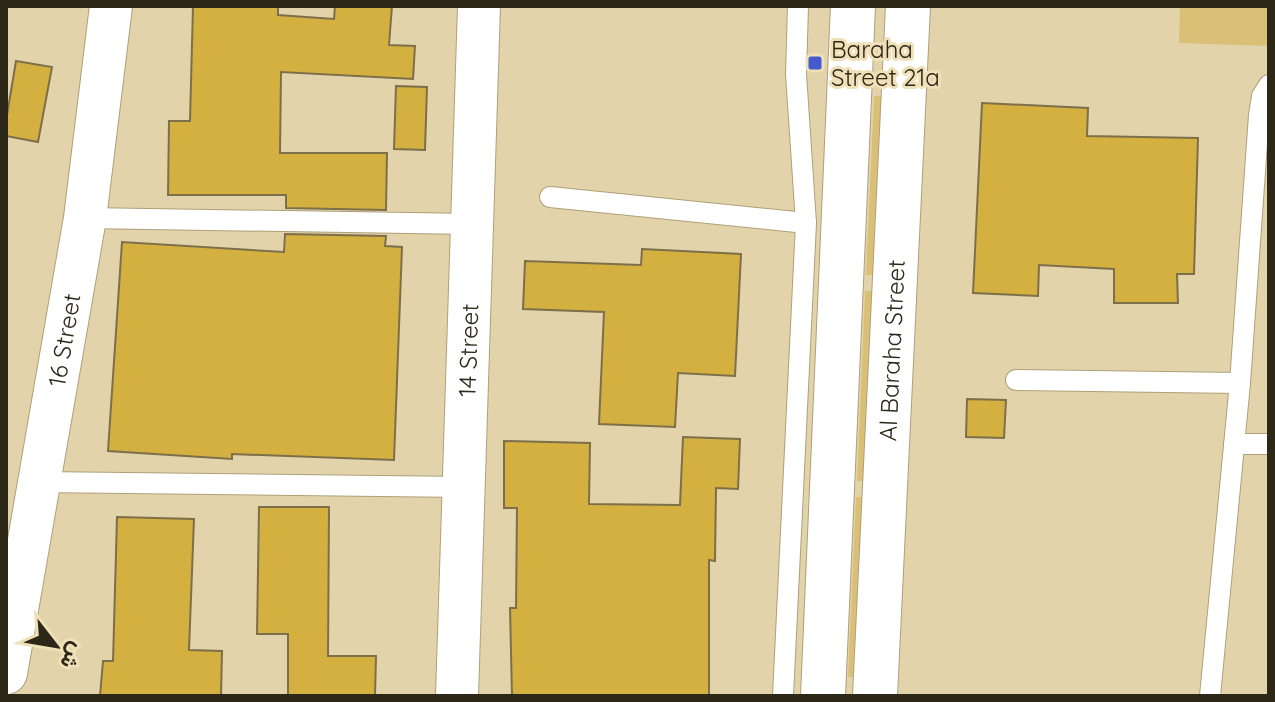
<svg xmlns="http://www.w3.org/2000/svg" width="1275" height="702" viewBox="0 0 1275 702" font-family="Quicksand,Vazirmatn,sans-serif">
	<rect width="100%" height="100%" fill="#e2d3ab"/>
	<g fill="#dac077">
		<path d="M 1180,6 L 1269,6 L 1269,46 L 1179,43 Z"/>
		<path d="M 874,96 L 882,96 L 874,275 L 866,275 Z"/>
		<path d="M 865,291 L 874,291 L 865,481 L 857,481 Z"/>
		<path d="M 856,497 L 864,497 L 856,677 L 848,677 Z"/>
	</g>
	<g fill="#d4b040" stroke="#7d6f4a" stroke-width="2">
		<path d="M 193,6 L 278,6 L 278,15 L 334,19 L 335,6 L 392,6 L 389,45 L 415,46 L 413,79 L 281,72 L 280,153 L 387,153 L 386,210 L 286,208 L 286,195 L 168,195 L 169,121 L 190,121 Z"/>
		<path d="M 16,61 L 52,67 L 38,142 L 6,136 L 6,121 Z"/>
		<path d="M 396,86 L 427,87 L 425,150 L 394,149 Z"/>
		<path d="M 982,103 L 1088,108 L 1087,136 L 1198,138 L 1194,274 L 1177,274 L 1178,303 L 1114,303 L 1114,269 L 1039,265 L 1038,296 L 973,293 Z"/>
		<path d="M 285,234 L 386,236 L 385,246 L 402,247 L 394,460 L 232,454 L 232,459 L 108,451 L 122,242 L 284,252 Z"/>
		<path d="M 642,249 L 741,254 L 735,376 L 678,373 L 675,427 L 599,424 L 604,312 L 523,309 L 525,261 L 641,265 Z"/>
		<path d="M 967,399 L 1006,400 L 1004,438 L 966,437 Z"/>
		<path d="M 683,437 L 740,439 L 738,489 L 716,488 L 715,561 L 709,560 L 709,696 L 512,696 L 510,608 L 516,608 L 517,508 L 504,508 L 504,441 L 590,443 L 589,504 L 680,505 Z"/>
		<path d="M 259,507 L 329,507 L 328,656 L 376,656 L 375,696 L 288,696 L 288,634 L 257,634 Z"/>
		<path d="M 117,517 L 194,519 L 189,650 L 222,651 L 221,696 L 100,696 L 103,661 L 113,661 Z"/>
	</g>
	<g fill="none" stroke-linecap="round" stroke-linejoin="round">
		<g stroke="#aea079" stroke-width="22">
			<g id="lane">
				<path d="M 550,197 L 806,223"/>
				<path d="M 85,218 L 472,224"/>
				<path d="M 1016,380 L 1240,383"/>
				<path d="M 1234,444 L 1269,444"/>
				<path d="M 38,482 L 464,487"/>
				<path d="M 783,696 L 806,223 L 796,74 L 798,6"/>
				<path d="M 1210,696 L 1240,383 L 1259,115 L 1262,96 L 1269,85"/>
			</g>
		</g>
		<g stroke="#aea079" stroke-width="44">
			<g id="street">
				<path id="s1" d="M 6,673 L 85,218 L 111,6"/>
				<path id="s2" d="M 457,696 L 479,6"/>
			</g>
		</g>
		<g stroke="#aea079" stroke-width="46">
			<g id="secondary">
				<path d="M 823,696 L 853,6"/>
				<path id="s3" d="M 875,696 L 908,6"/>
			</g>
		</g>
		<use href="#lane" stroke="#fff" stroke-width="20"/>
		<use href="#street" stroke="#fff" stroke-width="42"/>
		<use href="#secondary" stroke="#fff" stroke-width="44"/>
	</g>
	<rect fill="#445ace" stroke="#efe0b7" stroke-width="3" x="807" y="55" width="16" height="16" rx="4"/>
	<g text-anchor="middle" dominant-baseline="central" stroke-width="6" stroke-linejoin="round" paint-order="stroke">
		<g font-size="24" fill="#2d2717" stroke="#efe0b7" text-anchor="start">
			<text x="831" y="49">Baraha<tspan x="831" dy="28">Street 21a</tspan></text>
		</g>
		<g font-size="24" fill="#2d2717" stroke="#efe0b7">
			<text stroke="none"><textPath href="#s1" startOffset="338">16 Street</textPath></text>
			<text stroke="none"><textPath href="#s2" startOffset="346">14 Street</textPath></text>
			<text stroke="none"><textPath href="#s3" startOffset="346">Al Baraha Street</textPath></text>
		</g>
	</g>
	<rect width="1275" height="702" fill="none" stroke="#2d2717" stroke-width="16"/>
	<g transform="translate(56 646) rotate(121)" stroke="#efe0b7" stroke-width="6" paint-order="stroke">
	<path d="M0-6L14 30L0 20L-14 30Z" fill="#2d2717"/>
	<text y="-12" font-size="22" font-weight="bold" text-anchor="middle" fill="#2d2717">ش</text>
	</g>
</svg>
